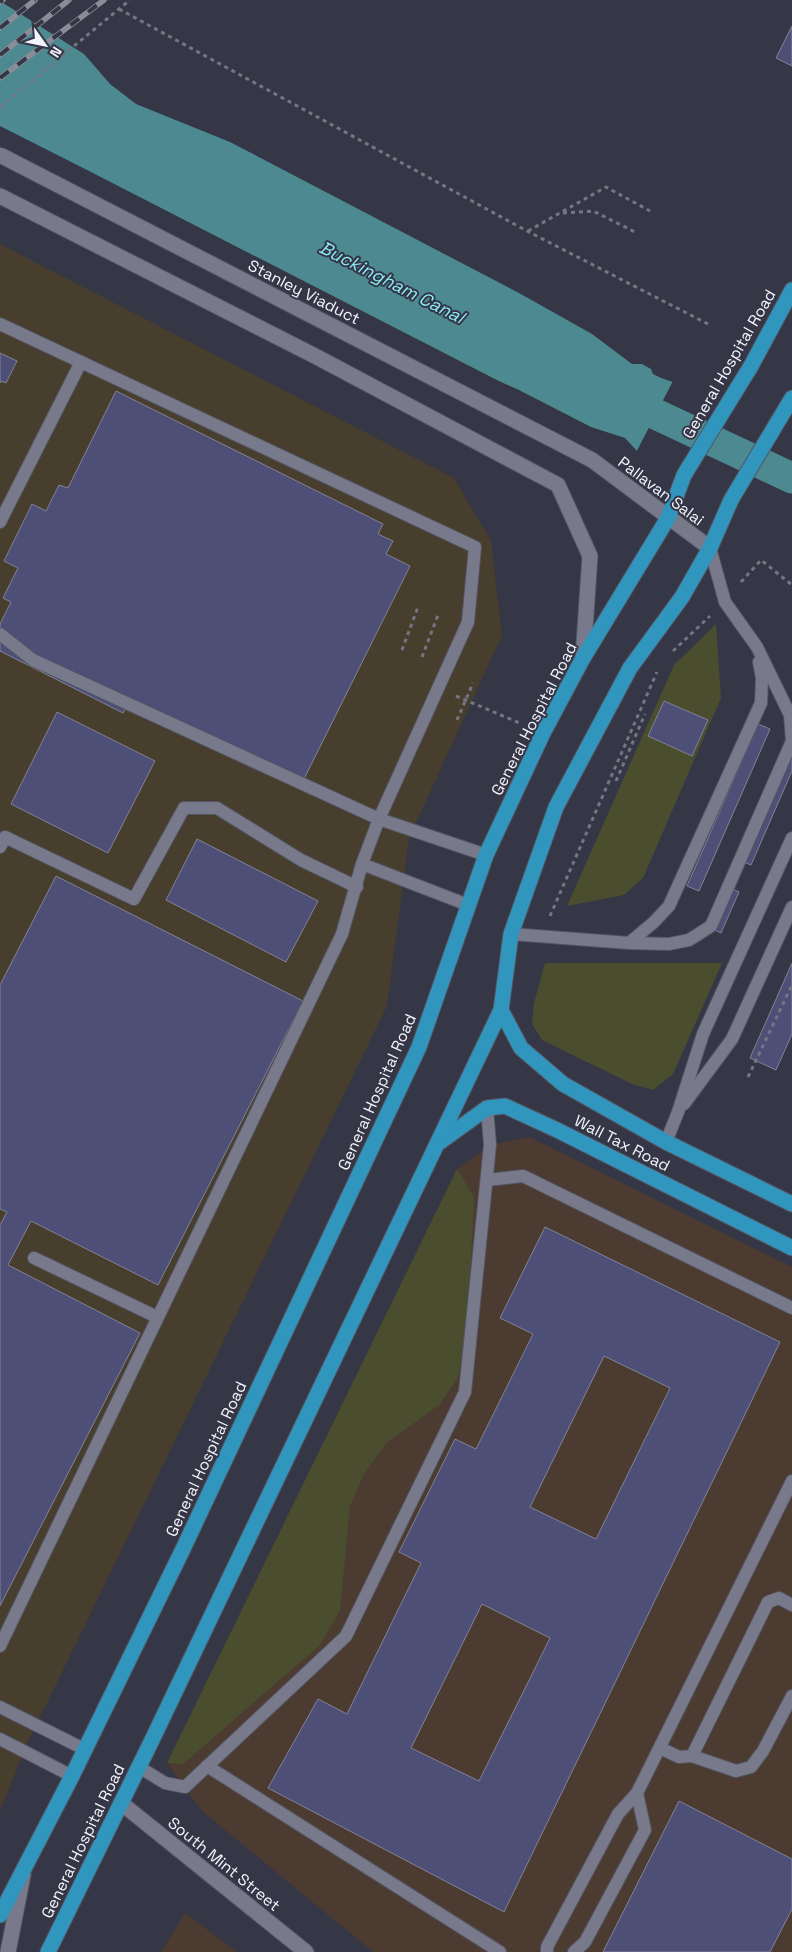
<svg xmlns="http://www.w3.org/2000/svg" width="792" height="1952" viewBox="0 0 792 1952" font-family="'Space Grotesk',sans-serif">
	<rect width="100%" height="100%" fill="#353646"/>
	<g fill="#4c3b31">
		<path d="M 529,1137 L 792,1267 L 792,1952 L 373,1952 L 201,1810 L 167,1763 L 457,1169 L 490,1145 Z"/>
		<path d="M 185,1913 L 237,1952 L 161,1952 Z"/>
	</g>
	<path fill="#473e2d" d="M 0,244 L 454,478 L 491,541 L 502,635 L 409,838 L 387,1006 L 26,1746 L 0,1812 Z"/>
	<g fill="#4a4e2f">
		<path d="M 716,624 L 721,698 L 643,878 L 624,895 L 567,906 L 674,665 Z"/>
		<path d="M 545,963 L 722,963 L 673,1074 L 653,1090 L 632,1084 L 542,1040 L 532,1024 L 534,1003 Z"/>
		<path d="M 457,1169 L 474,1197 L 467,1343 L 457,1379 L 439,1405 L 386,1443 L 364,1474 L 350,1506 L 340,1611 L 320,1645 L 183,1764 L 167,1763 Z"/>
	</g>
	<path fill="#4c8991" d="M 0,1 L 84,54 L 110,84 L 136,104 L 230,142 L 519,293 L 592,334 L 632,364 L 642,364 L 651,369 L 653,374 L 661,378 L 673,382 L 637,451 L 625,438 L 591,427 L 517,389 L 399,339 L 0,128 Z"/>
	<g fill="#353646">
		<path d="M 0,126 L 87,170 L 600,433 L 589,430 L 515,391 L 398,341 L 0,131 Z"/>
		<path d="M 674,379 L 675,383 L 639,452 L 637,451 Z"/>
	</g>
	<g fill="none" stroke-linecap="round" stroke-linejoin="round">
		<path stroke="#4c8991" stroke-width="31" d="M 617,396 L 792,478"/>
	</g>
	<g fill="#4d4f76" stroke="#828396" fill-rule="evenodd">
		<path d="M 792,26 L 792,66 L 776,58 Z"/>
		<path d="M 0,353 L 17,361 L 6,383 L 1,381 L 0,383 Z"/>
		<path d="M 116,391 L 383,524 L 378,534 L 393,541 L 386,554 L 410,566 L 301,785 L 130,700 L 123,713 L 0,651 L 0,624 L 11,602 L 3,598 L 18,568 L 4,561 L 32,504 L 46,511 L 59,485 L 68,488 Z"/>
		<path d="M 664,701 L 708,720 L 692,756 L 648,736 Z"/>
		<path d="M 57,712 L 155,761 L 108,853 L 11,804 Z"/>
		<path d="M 758,724 L 770,729 L 699,891 L 687,886 Z"/>
		<path d="M 792,750 L 792,771 L 751,865 L 741,861 Z"/>
		<path d="M 197,839 L 318,901 L 286,962 L 166,900 Z"/>
		<path d="M 56,876 L 303,1001 L 158,1285 L 31,1221 L 8,1265 L 140,1333 L 0,1606 L 0,1225 L 7,1212 L 0,1209 L 0,985 Z"/>
		<path d="M 730,888 L 739,892 L 721,933 L 712,929 Z"/>
		<path d="M 792,963 L 792,1034 L 776,1070 L 750,1058 Z"/>
		<path d="M 545,1227 L 780,1342 L 504,1912 L 268,1788 L 318,1699 L 347,1714 L 421,1563 L 399,1552 L 455,1439 L 476,1449 L 533,1334 L 500,1318 ZM 604,1356 L 670,1388 L 596,1539 L 530,1507 ZM 482,1604 L 550,1638 L 479,1781 L 411,1748 Z"/>
		<path d="M 679,1801 L 792,1859 L 792,1909 L 770,1952 L 603,1952 Z"/>
	</g>
	<g fill="none" stroke-linecap="round" stroke-linejoin="round">
		<g stroke="#545563" stroke-width="14">
			<g id="service">
				<path d="M 0,324 L 475,547 L 468,622 L 379,819 L 362,864 L 342,934 L 0,1646"/>
				<path d="M 0,522 L 81,362"/>
				<path d="M 0,634 L 33,660 L 379,819 L 486,855"/>
				<path d="M 0,847 L 5,837 L 134,899 L 184,808 L 217,808 L 301,860 L 357,887"/>
				<path d="M 362,864 L 468,905"/>
				<path d="M 511,934 L 629,943 L 669,944 L 689,940 L 711,926 L 792,741 L 790,715 L 757,647 L 725,602 L 710,548"/>
				<path d="M 629,943 L 654,922 L 669,906 L 761,703 L 762,678 L 759,662"/>
				<path d="M 684,1104 L 732,1039 L 792,907"/>
				<path d="M 666,1142 L 678,1112 L 703,1034 L 792,838"/>
				<path d="M 487,1180 L 523,1176 L 792,1308"/>
				<path d="M 34,1258 L 157,1317"/>
				<path d="M 0,1707 L 84,1749"/>
				<path d="M 0,1739 L 72,1776"/>
				<path d="M 660,1748 L 679,1757 L 692,1756 L 768,1602 L 779,1598 L 792,1605"/>
				<path d="M 692,1756 L 736,1771 L 751,1767 L 763,1751 L 792,1696"/>
				<path d="M 207,1766 L 500,1952"/>
				<path d="M 139,1767 L 165,1783 L 185,1787 L 346,1636 L 465,1392 L 490,1145 L 487,1108"/>
				<path d="M 637,1793 L 792,1481"/>
				<path d="M 547,1952 L 547,1947 L 618,1814 L 637,1793 L 645,1830 L 585,1942 L 574,1952"/>
			</g>
		</g>
		<g stroke="#545563" stroke-width="17">
			<g id="secondary">
				<path d="M 0,196 L 315,356 L 558,485 L 590,556 L 583,658"/>
				<path d="M 592,460 L 710,548"/>
				<path d="M 121,1803 L 306,1952"/>
				<path d="M 8,1952 L 23,1875"/>
			</g>
		</g>
		<g stroke="#545563" stroke-width="17">
			<g id="primary">
				<path d="M 501,1010 L 521,1048 L 563,1084 L 666,1142 L 792,1204"/>
				<path d="M 440,1142 L 487,1108 L 505,1106 L 557,1130 L 792,1248"/>
				<path d="M 0,1915 L 72,1776 L 183,1549 L 419,1047 L 486,855 L 543,733 L 583,658 L 668,518 L 684,475 L 751,366 L 792,290"/>
				<path d="M 48,1952 L 153,1738 L 501,1010 L 511,934 L 556,807 L 630,668 L 682,597 L 710,548 L 731,500 L 792,398"/>
			</g>
		</g>
		<g stroke="#757684" stroke-width="3" stroke-dasharray="4 4" stroke-linecap="butt">
			<path d="M 119,9 L 527,231 L 708,324"/>
			<path d="M 0,107 L 130,0"/>
			<path d="M 563,213 L 593,211 L 637,233"/>
			<path d="M 528,231 L 606,187 L 650,211"/>
			<path d="M 741,582 L 761,560 L 792,585"/>
			<path d="M 402,650 L 418,607"/>
			<path d="M 673,651 L 710,616"/>
			<path d="M 422,657 L 438,615"/>
			<path d="M 456,696 L 522,724"/>
			<path d="M 457,720 L 473,683"/>
			<path d="M 616,781 L 645,714"/>
			<path d="M 550,916 L 657,672"/>
			<path d="M 748,1077 L 792,985"/>
		</g>
		<use href="#service" stroke="#787a8c" stroke-width="12"/>
		<use href="#secondary" stroke="#787a8c" stroke-width="15"/>
		<use href="#primary" stroke="#3096be" stroke-width="15"/>
		<g stroke="#8b8c99" stroke-width="5.5">
			<g id="rail">
				<path d="M 0,2 L 3,0"/>
				<path d="M 0,28 L 35,0"/>
				<path d="M 0,55 L 69,0"/>
				<path d="M 0,78 L 104,0"/>
			</g>
		</g>
		<use href="#rail" stroke="#353646" stroke-width="4" stroke-dasharray="11" stroke-linecap="butt"/>
		<g stroke="#545563" stroke-width="17" stroke-linecap="butt">
			<path id="secondary-bridge" d="M 0,155 L 592,460"/>
		</g>
		<use href="#secondary-bridge" stroke="#787a8c" stroke-width="15"/>
	</g>
	<g text-anchor="middle" dominant-baseline="central" stroke-width="4" stroke-linejoin="round" paint-order="stroke">
		<g font-size="16" fill="#f3f4fe" stroke="#353646">
			<text transform="translate(304 292) rotate(27)">Stanley Viaduct</text>
			<text transform="translate(729 364) rotate(-60)">General Hospital Road</text>
			<text transform="translate(661 491) rotate(37)">Pallavan Salai</text>
			<text transform="translate(534 719) rotate(-63)">General Hospital Road</text>
			<text transform="translate(377 1092) rotate(-66)">General Hospital Road</text>
			<text transform="translate(622 1143) rotate(27)">Wall Tax Road</text>
			<text transform="translate(206 1459) rotate(-65)">General Hospital Road</text>
			<text transform="translate(83 1841) rotate(-64)">General Hospital Road</text>
			<text transform="translate(224 1864) rotate(39)">South Mint Street</text>
		</g>
		<g font-size="18" font-style="italic" fill="#8aecfa" stroke="#353646">
			<text transform="translate(392 282) rotate(27)">Buckingham Canal</text>
		</g>
	</g>
	<g transform="translate(45 45) rotate(123)" stroke="#353646" stroke-width="4" paint-order="stroke">
	<path d="M0-4L9 19L0 12L-9 19Z" fill="#f3f4fe"/>
	<text y="-8" font-size="14" font-weight="bold" text-anchor="middle" fill="#f3f4fe">N</text>
	</g>
</svg>
